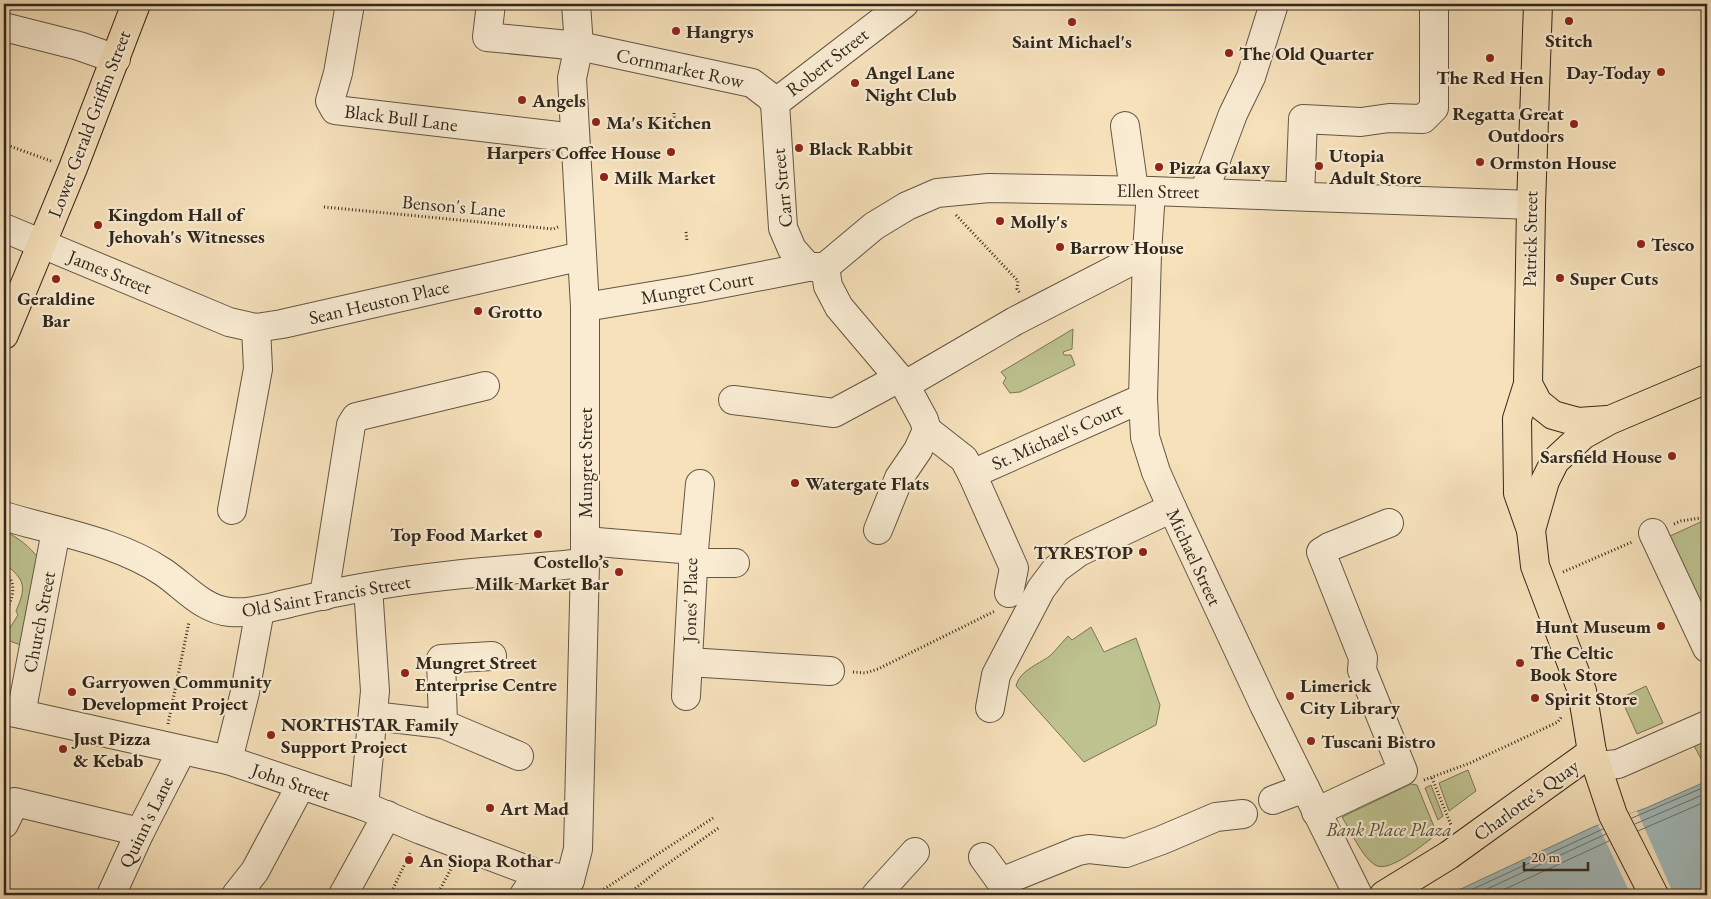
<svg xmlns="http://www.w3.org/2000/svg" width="1711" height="899" viewBox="0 0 1711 899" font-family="'EB Garamond',serif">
	<rect width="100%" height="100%" fill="#f6e1bb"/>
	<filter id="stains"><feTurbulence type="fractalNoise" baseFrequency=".004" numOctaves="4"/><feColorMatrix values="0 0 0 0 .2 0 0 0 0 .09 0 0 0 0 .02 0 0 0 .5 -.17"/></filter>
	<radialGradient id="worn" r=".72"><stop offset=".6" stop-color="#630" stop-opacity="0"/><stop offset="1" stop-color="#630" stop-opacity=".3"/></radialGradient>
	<g fill="#bdc28f" stroke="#777556">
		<path d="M 1073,329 L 1072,349 L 1063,352 L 1064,355 L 1071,355 L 1075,365 L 1020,392 L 1010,393 L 1003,383 L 1006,378 L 1001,372 Z"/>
		<path d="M 1707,519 L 1707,628 L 1668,537 Z"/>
		<path d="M 4,531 C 19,538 29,546 39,559 L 24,646 L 12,642 L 5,636 L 18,615 L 16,611 C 27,586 25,580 4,563 Z"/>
		<path d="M 1091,627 L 1104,652 L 1136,638 L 1160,705 L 1156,725 L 1084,762 L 1016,686 C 1020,669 1041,664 1052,654 C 1057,648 1063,642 1068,636 L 1072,640 Z"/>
		<path d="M 1646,686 L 1663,723 L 1637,734 L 1621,698 Z"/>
		<path d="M 1707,732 L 1707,770 L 1691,740 Z"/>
		<path d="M 1468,770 L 1476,791 L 1449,811 L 1439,783 Z"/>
		<path d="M 1411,784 L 1417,785 L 1437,834 C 1425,843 1389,874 1375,865 C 1362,857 1350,830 1342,817 Z"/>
		<path d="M 1431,785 L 1443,816 L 1438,820 L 1425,788 Z"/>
	</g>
	<path fill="#a2bbbc" stroke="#75807c" d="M 1707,781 L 1707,895 L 1448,895 L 1593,827 L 1646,808 Z"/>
	<path fill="#f6e1bb" d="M 1637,811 L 1674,895 L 1631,895 L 1598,825 Z"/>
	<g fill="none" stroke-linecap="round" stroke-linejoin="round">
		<g stroke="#6a726c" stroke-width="1">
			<path d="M 1632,818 L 1707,786"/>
			<path d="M 1635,824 L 1707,793"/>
			<path d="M 1638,831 L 1707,801"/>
			<path d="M 1460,895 L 1603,829"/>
			<path d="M 1474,895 L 1606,834"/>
			<path d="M 1492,895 L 1609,841"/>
		</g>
		<g stroke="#625644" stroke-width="30">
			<g id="minor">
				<path d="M 350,4 L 338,73 L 330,101 L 335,110 L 575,138"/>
				<path d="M 491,4 L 487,37 L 579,46 L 752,83 L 769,96 L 775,103"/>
				<path d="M 4,27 L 79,46 L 116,59"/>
				<path d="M 775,103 L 783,228 L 792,249 L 808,267"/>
				<path d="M 775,103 L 904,4"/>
				<path d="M 1125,126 L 1134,190"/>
				<path d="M 1208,181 L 1233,114 L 1251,77 L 1274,4"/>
				<path d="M 1151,191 L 1147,253 L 1143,398 L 1145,437 L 1156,472 L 1172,508 L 1264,705 L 1358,895"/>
				<path d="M 1300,196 L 1303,119 L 1361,122 L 1389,118 L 1423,119 L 1434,108 L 1434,4"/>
				<path d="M 4,228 L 229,322 L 256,328 L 282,324 L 582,256"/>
				<path d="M 825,267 L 828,286 L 839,307 L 905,385 L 924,420 L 927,430 L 964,459 L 972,474 L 1014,568 L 1009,593"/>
				<path d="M 585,307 L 694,289 L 808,267 L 825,267 L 874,226 L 907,206 L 937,193 L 989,188 L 1151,191 L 1531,205"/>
				<path d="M 905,385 L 1015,321 L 1147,253"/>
				<path d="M 733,400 L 834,413 L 899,378"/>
				<path d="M 972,474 L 1143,398"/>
				<path d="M 232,510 L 258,369 L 256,328"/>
				<path d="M 4,516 C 56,532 117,541 163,572 C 184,586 203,610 230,612 C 250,614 271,607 290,603 C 315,597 341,591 367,587 C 439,574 513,570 585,563"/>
				<path d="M 878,530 L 899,478 L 918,450 L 927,430"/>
				<path d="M 1653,533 L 1707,648"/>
				<path d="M 585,541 L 694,550"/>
				<path d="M 693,563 L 735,563"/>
				<path d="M 324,596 L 351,425 L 356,417 L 485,386"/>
				<path d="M 688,662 L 830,671"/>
				<path d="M 686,696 L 694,550 L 700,484"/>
				<path d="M 990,708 L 996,675 L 1041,589 L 1056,569 L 1079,552 L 1172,508"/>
				<path d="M 4,711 L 21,714 L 228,760 L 364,806 L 421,830 L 538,874 L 570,880"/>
				<path d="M 21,714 L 56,531"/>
				<path d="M 373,716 L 443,724 L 519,756"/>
				<path d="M 443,724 L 441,659 L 492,656"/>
				<path d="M 228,760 L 245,692 L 260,610"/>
				<path d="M 1597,766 L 1618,764 L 1707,725"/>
				<path d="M 1273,800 L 1305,788"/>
				<path d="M 364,806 L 375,691 L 368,587"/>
				<path d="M 1316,812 L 1403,771 L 1362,670 L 1363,658 L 1321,552 L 1329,547 L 1389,523"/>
				<path d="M 4,824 L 15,802 L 140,832"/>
				<path d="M 983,857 L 1001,882 L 1007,895"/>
				<path d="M 570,880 L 578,849 L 585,563 L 585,307 L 572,78 L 579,46 L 576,4"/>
				<path d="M 1001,882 L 1078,851 L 1089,849 L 1126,853 L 1162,840 L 1216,817 L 1243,814"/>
				<path d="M 113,895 L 112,893 L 140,832 L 182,750"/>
				<path d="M 236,895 L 255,871 L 301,785"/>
				<path d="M 343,895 L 387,815"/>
				<path d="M 524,895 L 538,874"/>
				<path d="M 876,895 L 915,852"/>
			</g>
		</g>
		<g stroke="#31281d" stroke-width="30">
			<g id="major">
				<path d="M 1538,4 L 1531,205 L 1528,384 L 1517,419 L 1518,493 L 1531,530 L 1535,566 L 1582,691 L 1592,752 L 1613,815 L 1654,895"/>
				<path d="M 4,335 L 73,168 L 136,4"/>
				<path d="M 1528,384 L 1538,403 L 1553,415 L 1578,422 L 1607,420"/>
				<path d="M 1531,530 L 1545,481 L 1555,461 L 1583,435 L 1610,420 L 1707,379"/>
				<path d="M 1384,895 L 1449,855 L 1592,752"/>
			</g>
		</g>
		<g stroke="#31281d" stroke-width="3" stroke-dasharray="1 2.5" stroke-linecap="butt">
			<path d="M 674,113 L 675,127"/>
			<path d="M 4,144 L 51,161"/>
			<path d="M 324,207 L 553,229 L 558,227"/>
			<path d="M 956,215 L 1018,281 L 1017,289 L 1020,293"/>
			<path d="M 686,232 L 687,241"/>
			<path d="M 1674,524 L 1681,521 L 1707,517"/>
			<path d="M 4,572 C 19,583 12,601 4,615"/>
			<path d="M 1563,572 L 1632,542"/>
			<path d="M 853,672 L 865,673 L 878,669 L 995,611"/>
			<path d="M 168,724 L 189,622"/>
			<path d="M 1432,778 L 1451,825"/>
			<path d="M 1424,780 L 1470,763 L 1558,722 L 1562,716"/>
			<path d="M 390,895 L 411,851"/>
			<path d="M 437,895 L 452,867"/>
			<path d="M 595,895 L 713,818"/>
			<path d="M 627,895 L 660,869 L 720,827"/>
		</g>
		<use href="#minor" stroke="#f9ecd3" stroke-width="28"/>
		<use href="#major" stroke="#f6e1bb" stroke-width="28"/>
	</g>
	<g fill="#8f2418" stroke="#f9ecd3" stroke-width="2">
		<circle cx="1569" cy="21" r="5"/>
		<circle cx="1072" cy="22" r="5"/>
		<circle cx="676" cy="31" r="5"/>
		<circle cx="1229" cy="53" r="5"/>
		<circle cx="1490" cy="58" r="5"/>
		<circle cx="1661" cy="72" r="5"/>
		<circle cx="855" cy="83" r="5"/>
		<circle cx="522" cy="100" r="5"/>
		<circle cx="596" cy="122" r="5"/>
		<circle cx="1574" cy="124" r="5"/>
		<circle cx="799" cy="148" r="5"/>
		<circle cx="671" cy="152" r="5"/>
		<circle cx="1480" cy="162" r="5"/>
		<circle cx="1319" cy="166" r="5"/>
		<circle cx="1159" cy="167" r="5"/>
		<circle cx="604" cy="177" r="5"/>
		<circle cx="1000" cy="221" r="5"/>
		<circle cx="98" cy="225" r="5"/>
		<circle cx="1641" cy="244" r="5"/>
		<circle cx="1060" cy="247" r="5"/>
		<circle cx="1560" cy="278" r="5"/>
		<circle cx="56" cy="279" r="5"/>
		<circle cx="478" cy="311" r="5"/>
		<circle cx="1672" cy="456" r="5"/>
		<circle cx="795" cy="483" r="5"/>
		<circle cx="538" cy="534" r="5"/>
		<circle cx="1143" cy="552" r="5"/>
		<circle cx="619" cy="572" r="5"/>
		<circle cx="1661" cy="626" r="5"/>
		<circle cx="1520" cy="663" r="5"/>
		<circle cx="405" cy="673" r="5"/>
		<circle cx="72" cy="692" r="5"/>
		<circle cx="1290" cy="696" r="5"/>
		<circle cx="1535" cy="698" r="5"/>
		<circle cx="271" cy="735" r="5"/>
		<circle cx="1311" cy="741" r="5"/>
		<circle cx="63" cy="749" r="5"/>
		<circle cx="490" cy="808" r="5"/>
		<circle cx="409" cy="860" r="5"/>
	</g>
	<g text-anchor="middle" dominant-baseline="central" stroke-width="4.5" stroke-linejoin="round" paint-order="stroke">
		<g font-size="19" font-weight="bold" fill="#31281d" stroke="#f9ecd3" text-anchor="start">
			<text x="686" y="31">Hangrys</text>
			<text x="1569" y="40" text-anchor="middle">Stitch</text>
			<text x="1072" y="41" text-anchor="middle">Saint Michael's</text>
			<text x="1239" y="53">The Old Quarter</text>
			<text x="865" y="72">Angel Lane<tspan x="865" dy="22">Night Club</tspan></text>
			<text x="1651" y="72" text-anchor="end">Day-Today</text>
			<text x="1490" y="77" text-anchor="middle">The Red Hen</text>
			<text x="532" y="100">Angels</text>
			<text x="1564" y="113" text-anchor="end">Regatta Great<tspan x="1564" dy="22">Outdoors</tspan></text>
			<text x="606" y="122">Ma's Kitchen</text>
			<text x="809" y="148">Black Rabbit</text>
			<text x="661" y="152" text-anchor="end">Harpers Coffee House</text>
			<text x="1329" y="155">Utopia<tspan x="1329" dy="22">Adult Store</tspan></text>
			<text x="1490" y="162">Ormston House</text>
			<text x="1169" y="167">Pizza Galaxy</text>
			<text x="614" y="177">Milk Market</text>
			<text x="108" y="214">Kingdom Hall of<tspan x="108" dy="22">Jehovah's Witnesses</tspan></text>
			<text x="1010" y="221">Molly's</text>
			<text x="1651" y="244">Tesco</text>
			<text x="1070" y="247">Barrow House</text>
			<text x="1570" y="278">Super Cuts</text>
			<text x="56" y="298" text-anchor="middle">Geraldine<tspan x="56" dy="22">Bar</tspan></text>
			<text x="488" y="311">Grotto</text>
			<text x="1662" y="456" text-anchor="end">Sarsfield House</text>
			<text x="805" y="483">Watergate Flats</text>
			<text x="528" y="534" text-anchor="end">Top Food Market</text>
			<text x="1133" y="552" text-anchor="end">TYRESTOP</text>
			<text x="609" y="561" text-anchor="end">Costello’s<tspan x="609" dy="22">Milk Market Bar</tspan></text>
			<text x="1651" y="626" text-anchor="end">Hunt Museum</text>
			<text x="1530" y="652">The Celtic<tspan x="1530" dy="22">Book Store</tspan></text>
			<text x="415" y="662">Mungret Street<tspan x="415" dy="22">Enterprise Centre</tspan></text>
			<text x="82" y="681">Garryowen Community<tspan x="82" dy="22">Development Project</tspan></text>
			<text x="1300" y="685">Limerick<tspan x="1300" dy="22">City Library</tspan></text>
			<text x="1545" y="698">Spirit Store</text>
			<text x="281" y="724">NORTHSTAR Family<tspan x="281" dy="22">Support Project</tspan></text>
			<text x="73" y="738">Just Pizza<tspan x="73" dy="22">&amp; Kebab</tspan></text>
			<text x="1321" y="741">Tuscani Bistro</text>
			<text x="500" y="808">Art Mad</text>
			<text x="419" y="860">An Siopa Rothar</text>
		</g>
		<g font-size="19" fill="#31281d" stroke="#f9ecd3">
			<text transform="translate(827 62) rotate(-38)">Robert Street</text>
			<text transform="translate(680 68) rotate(12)">Cornmarket Row</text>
			<text transform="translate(401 118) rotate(7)">Black Bull Lane</text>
			<text transform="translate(89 124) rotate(-69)">Lower Gerald Griffin Street</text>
			<text transform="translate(782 188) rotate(-96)">Carr Street</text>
			<text transform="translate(1158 191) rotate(1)">Ellen Street</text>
			<text transform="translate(454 206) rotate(5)">Benson's Lane</text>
			<text transform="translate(1530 239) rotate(-89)">Patrick Street</text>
			<text transform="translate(110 272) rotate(22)">James Street</text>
			<text transform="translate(697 288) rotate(-10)">Mungret Court</text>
			<text transform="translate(379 302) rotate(-13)">Sean Heuston Place</text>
			<text transform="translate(1057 436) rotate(-24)">St. Michael's Court</text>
			<text transform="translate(585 463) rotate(-90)">Mungret Street</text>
			<text transform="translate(1194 557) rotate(65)">Michael Street</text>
			<text transform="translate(326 596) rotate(-10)">Old Saint Francis Street</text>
			<text transform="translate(690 600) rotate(-89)">Jones' Place</text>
			<text transform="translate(39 622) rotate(-79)">Church Street</text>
			<text transform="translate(291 782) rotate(19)">John Street</text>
			<text transform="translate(1526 800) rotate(-36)">Charlotte's Quay</text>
			<text transform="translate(146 822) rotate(-64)">Quinn's Lane</text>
		</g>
		<g font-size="19" font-style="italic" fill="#544e3a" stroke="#f9ecd3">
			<text x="1389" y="829">Bank Place Plaza</text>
		</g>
	</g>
	<rect width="1711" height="899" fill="none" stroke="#f6e1bb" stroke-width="20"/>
	<rect x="5" y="5" width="1701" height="889" fill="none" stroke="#31281d" stroke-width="2.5"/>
	<rect x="10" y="10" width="1691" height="879" fill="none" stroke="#31281d"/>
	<path d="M1524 862v8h64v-8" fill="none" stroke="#31281d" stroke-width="2.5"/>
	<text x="1531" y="862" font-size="15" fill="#31281d" stroke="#f9ecd3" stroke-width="4" paint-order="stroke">20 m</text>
	<rect width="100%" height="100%" filter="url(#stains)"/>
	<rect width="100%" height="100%" fill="url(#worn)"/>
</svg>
